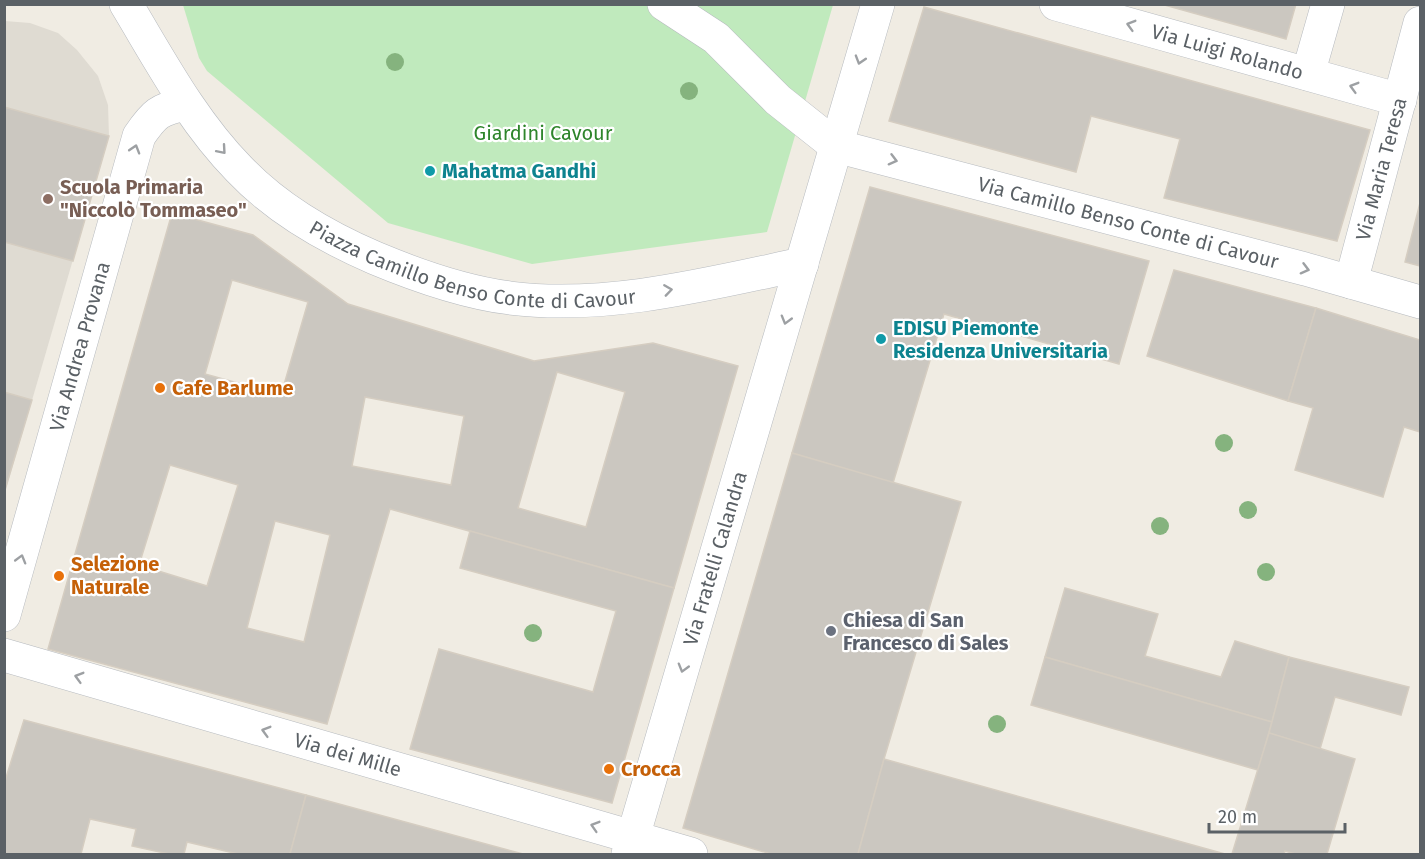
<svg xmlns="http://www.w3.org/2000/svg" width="1425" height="859" viewBox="0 0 1425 859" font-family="'Fira Sans',sans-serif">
	<rect width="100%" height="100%" fill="#f0ece3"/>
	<path fill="#dfdbd2" d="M 5,21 L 30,23 L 58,33 L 77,50 L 98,76 L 108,105 L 109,136 L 5,493 Z"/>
	<path fill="#c0eabd" d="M 183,5 L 833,5 L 767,232 L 532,264 L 388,223 L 207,71 L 199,58 Z"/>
	<g fill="#cbc7c0" stroke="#d5cdc1" stroke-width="1.5" fill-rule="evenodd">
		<path d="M 1161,4 L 1296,4 L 1286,39 Z"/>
		<path d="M 924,7 L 1370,130 L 1337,241 L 1164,198 L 1180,139 L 1091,116 L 1076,172 L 889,121 Z"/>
		<path d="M 4,107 L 109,136 L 73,261 L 4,242 Z"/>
		<path d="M 870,187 L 1149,261 L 1119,364 L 944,314 L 893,483 L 792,453 Z"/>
		<path d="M 1420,203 L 1420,266 L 1405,262 Z"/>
		<path d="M 172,213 L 253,235 L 348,304 L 534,361 L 653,343 L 738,366 L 674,588 L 390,509 L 327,724 L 48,649 ZM 232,280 L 308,302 L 281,395 L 205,374 ZM 557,372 L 625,392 L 586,527 L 518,508 ZM 365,397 L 464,416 L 451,485 L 352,466 ZM 170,465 L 238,485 L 207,586 L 139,565 ZM 275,521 L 330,535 L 304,642 L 247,628 Z"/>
		<path d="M 1174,270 L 1316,308 L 1288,401 L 1147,356 Z"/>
		<path d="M 1316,308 L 1420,340 L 1420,432 L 1404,427 L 1383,497 L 1295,470 L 1313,408 L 1288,401 Z"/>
		<path d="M 4,392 L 32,400 L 4,493 Z"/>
		<path d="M 792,453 L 961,502 L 884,759 L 858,854 L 771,854 L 683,828 Z"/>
		<path d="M 470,531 L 674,588 L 612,803 L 410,749 L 439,649 L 593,692 L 616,611 L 460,568 Z"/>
		<path d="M 1065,588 L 1158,614 L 1145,656 L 1221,677 L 1235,641 L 1289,657 L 1272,722 L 1045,657 Z"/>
		<path d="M 1045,657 L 1272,722 L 1258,770 L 1031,705 Z"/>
		<path d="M 1289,657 L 1409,687 L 1401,715 L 1335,697 L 1320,749 L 1269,733 Z"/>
		<path d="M 24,720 L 306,795 L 290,854 L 238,854 L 187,842 L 184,854 L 169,854 L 132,846 L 136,829 L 90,819 L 81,854 L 4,854 L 4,784 Z"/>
		<path d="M 1269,733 L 1355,759 L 1327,854 L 1295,854 L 1285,851 L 1284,854 L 1232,854 Z"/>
		<path d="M 884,759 L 1225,854 L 858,854 Z"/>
		<path d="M 306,795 L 523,854 L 290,854 Z"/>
	</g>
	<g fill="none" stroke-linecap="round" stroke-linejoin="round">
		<g stroke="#b6babf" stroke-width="34">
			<g id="street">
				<path id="s1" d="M 126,4 C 161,62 192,121 239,169 C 276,208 326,237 375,258 C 418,276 463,292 510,298 C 607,310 708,284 802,264"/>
				<path id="s2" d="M 664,4 L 716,38 L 778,100 L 836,146 L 1305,269 L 1420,302"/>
				<path id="s3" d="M 1056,4 L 1400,100"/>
				<path d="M 1308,74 L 1328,4"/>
				<path id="s4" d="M 1351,282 L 1420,23"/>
				<path id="s5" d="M 4,615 L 139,136 C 154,114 159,109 186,104"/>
				<path id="s6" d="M 4,655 L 691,854"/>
				<path id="s7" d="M 628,854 L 878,4"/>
			</g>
		</g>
		<use href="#street" stroke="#fff" stroke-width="33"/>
	</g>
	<g fill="#85b37e">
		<circle cx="395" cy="62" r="9"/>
		<circle cx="689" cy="91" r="9"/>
		<circle cx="1224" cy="443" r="9"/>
		<circle cx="1248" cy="510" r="9"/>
		<circle cx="1160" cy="526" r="9"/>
		<circle cx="1266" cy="572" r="9"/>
		<circle cx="533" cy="633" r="9"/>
		<circle cx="997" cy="724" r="9"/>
	</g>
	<defs><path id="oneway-chevron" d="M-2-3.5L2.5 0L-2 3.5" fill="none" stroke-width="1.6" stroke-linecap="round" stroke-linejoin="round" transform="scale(1.5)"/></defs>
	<g stroke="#9da0a3">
		<use href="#oneway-chevron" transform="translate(1131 25) rotate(-164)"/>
		<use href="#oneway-chevron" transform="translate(860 60) rotate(107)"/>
		<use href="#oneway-chevron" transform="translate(1354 87) rotate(-164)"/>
		<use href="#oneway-chevron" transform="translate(135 149) rotate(-73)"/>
		<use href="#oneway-chevron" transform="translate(222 150) rotate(49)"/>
		<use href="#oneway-chevron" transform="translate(893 160) rotate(15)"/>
		<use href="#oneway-chevron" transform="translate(1305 269) rotate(15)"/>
		<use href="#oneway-chevron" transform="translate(668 290) rotate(-8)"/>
		<use href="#oneway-chevron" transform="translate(786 320) rotate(106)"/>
		<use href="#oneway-chevron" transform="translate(21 559) rotate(-74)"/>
		<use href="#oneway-chevron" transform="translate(683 668) rotate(106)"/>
		<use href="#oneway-chevron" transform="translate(79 677) rotate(-164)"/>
		<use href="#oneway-chevron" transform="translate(266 731) rotate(-164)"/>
		<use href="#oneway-chevron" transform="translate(595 826) rotate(-163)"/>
	</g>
	<g fill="#0f9aa8" stroke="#fff" stroke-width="2">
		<circle cx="430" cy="171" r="6"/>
		<circle cx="881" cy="339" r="6"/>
	</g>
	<circle fill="#8d6e63" stroke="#fff" stroke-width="2" cx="48" cy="199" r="6"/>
	<g fill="#e8710a" stroke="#fff" stroke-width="2">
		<circle cx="160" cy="388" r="6"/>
		<circle cx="59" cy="576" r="6"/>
		<circle cx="609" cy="769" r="6"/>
	</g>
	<circle fill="#6b7280" stroke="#fff" stroke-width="2" cx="831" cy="631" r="6"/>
	<g text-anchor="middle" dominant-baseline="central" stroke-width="4.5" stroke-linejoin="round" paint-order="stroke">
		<g font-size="20" fill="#5b6166" stroke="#fff">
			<text stroke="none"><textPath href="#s3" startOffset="178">Via Luigi Rolando</textPath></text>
			<text stroke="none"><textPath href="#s4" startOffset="117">Via Maria Teresa</textPath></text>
			<text stroke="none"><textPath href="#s2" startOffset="526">Via Camillo Benso Conte di Cavour</textPath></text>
			<text stroke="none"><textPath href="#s1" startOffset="462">Piazza Camillo Benso Conte di Cavour</textPath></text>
			<text stroke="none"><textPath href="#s5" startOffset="279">Via Andrea Provana</textPath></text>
			<text stroke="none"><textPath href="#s7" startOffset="308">Via Fratelli Calandra</textPath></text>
			<text stroke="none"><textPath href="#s6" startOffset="358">Via dei Mille</textPath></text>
		</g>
		<g font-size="20" fill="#2e852b" stroke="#fff">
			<text x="543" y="133">Giardini Cavour</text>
		</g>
		<g font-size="20" font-weight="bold" fill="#0d838f" stroke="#fff" text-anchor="start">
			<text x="442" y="171">Mahatma Gandhi</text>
			<text x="893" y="328">EDISU Piemonte<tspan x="893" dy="23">Residenza Universitaria</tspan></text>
		</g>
		<g font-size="20" font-weight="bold" fill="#785e54" stroke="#fff" text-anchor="start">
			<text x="60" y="187">Scuola Primaria<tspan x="60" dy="23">"Niccolò Tommaseo"</tspan></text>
		</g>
		<g font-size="20" font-weight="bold" fill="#c56008" stroke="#fff" text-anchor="start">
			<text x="172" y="388">Cafe Barlume</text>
			<text x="71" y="564">Selezione<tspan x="71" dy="23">Naturale</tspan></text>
			<text x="621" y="769">Crocca</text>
		</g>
		<g font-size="20" font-weight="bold" fill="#5b616d" stroke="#fff" text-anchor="start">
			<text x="843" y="620">Chiesa di San<tspan x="843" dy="23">Francesco di Sales</tspan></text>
		</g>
	</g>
	<rect width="1425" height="859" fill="none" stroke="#5b6166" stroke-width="12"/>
	<path d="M1209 823v9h136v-9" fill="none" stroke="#5b6166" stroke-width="3"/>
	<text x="1218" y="823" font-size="18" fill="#5b6166" stroke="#ffffff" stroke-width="4.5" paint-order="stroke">20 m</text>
</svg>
